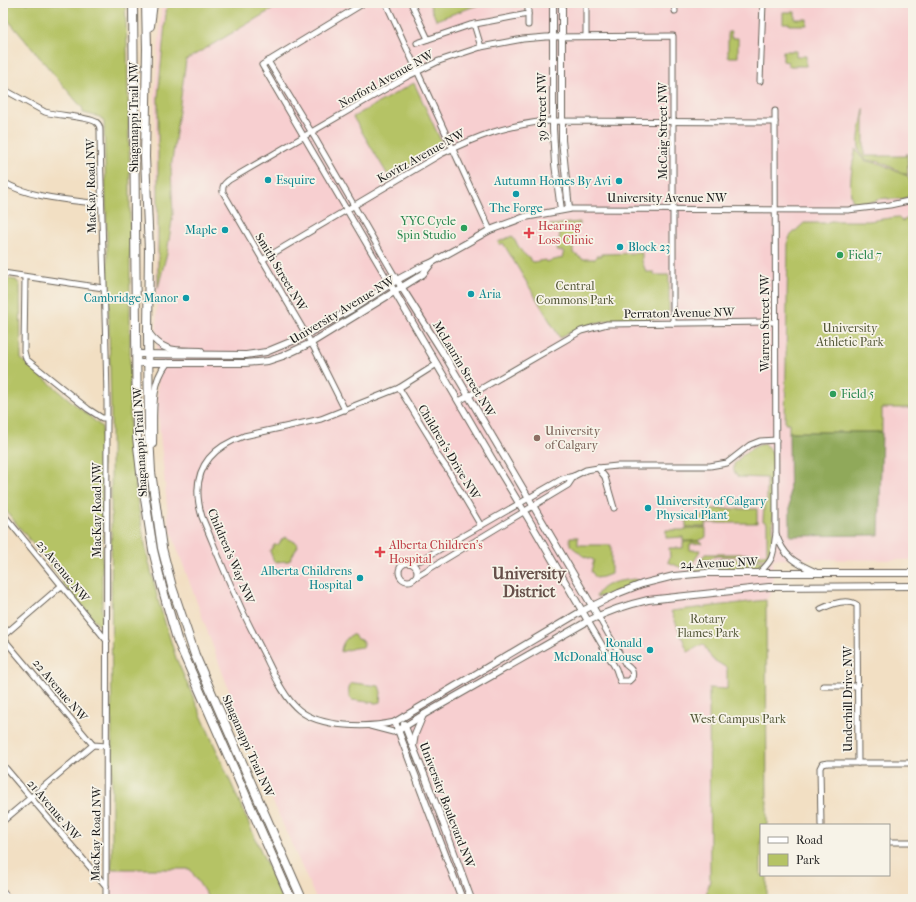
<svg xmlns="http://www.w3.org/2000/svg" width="916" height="902" viewBox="0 0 916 902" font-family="'IM FELL French Canon',serif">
	<rect width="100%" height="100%" fill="#f7f3e8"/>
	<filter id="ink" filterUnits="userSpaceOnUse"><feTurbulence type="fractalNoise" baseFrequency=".025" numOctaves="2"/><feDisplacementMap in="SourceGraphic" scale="8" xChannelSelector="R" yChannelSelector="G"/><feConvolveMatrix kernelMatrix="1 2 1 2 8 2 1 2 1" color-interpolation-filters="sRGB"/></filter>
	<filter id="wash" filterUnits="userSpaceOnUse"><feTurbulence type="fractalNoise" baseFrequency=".012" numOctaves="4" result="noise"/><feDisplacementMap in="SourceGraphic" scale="16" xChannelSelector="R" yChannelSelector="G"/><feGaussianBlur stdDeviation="0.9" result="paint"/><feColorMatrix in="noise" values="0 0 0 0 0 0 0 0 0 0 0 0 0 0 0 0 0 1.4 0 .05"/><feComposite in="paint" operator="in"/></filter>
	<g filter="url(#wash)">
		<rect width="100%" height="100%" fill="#f2dfc3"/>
		<g fill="#f7cfd0">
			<path d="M 162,3 L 913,3 L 913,560 L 773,559 L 773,587 L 770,595 L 766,600 L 767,825 L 761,825 L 761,875 L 767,875 L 767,899 L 316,899 L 254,759 L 169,526 L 158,413 L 156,273 L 155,95 Z"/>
			<path d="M 111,869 L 190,869 L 209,899 L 111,899 Z"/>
		</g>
		<g fill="#b5c365" stroke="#687040">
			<path d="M 3,3 L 125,3 L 127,44 L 130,190 L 130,434 L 137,499 L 146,550 L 158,600 L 176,658 L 282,899 L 209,899 L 190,869 L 111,869 L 112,860 L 111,410 L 104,122 L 100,117 L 83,113 L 83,109 L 3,14 Z"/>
			<path d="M 167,3 L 283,3 L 186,60 L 171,169 L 173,214 L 167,253 L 158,288 L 158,97 Z"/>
			<path d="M 429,3 L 494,3 L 475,6 L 436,20 Z"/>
			<path d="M 783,12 L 795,12 L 795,19 L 807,19 L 807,25 L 789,25 L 789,23 L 783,23 Z"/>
			<path d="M 728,32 L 731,32 L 731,38 L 738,38 L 738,57 L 728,57 Z"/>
			<path d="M 783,51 L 796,51 L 796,56 L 806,56 L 806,66 L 788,66 L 788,62 L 783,61 Z"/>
			<path d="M 414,83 L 442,143 L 442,145 L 389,177 L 353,117 Z"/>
			<path d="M 864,108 L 864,156 L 906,156 L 907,153 L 908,175 C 899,172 892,167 883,163 C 877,160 870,162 865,159 C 852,150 863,121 864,108 Z"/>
			<path d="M 856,149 L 861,157 L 866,161 L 881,164 L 900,173 L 908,176 L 912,188 L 910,195 L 904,199 L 888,199 L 888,198 L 877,199 L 877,201 L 858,203 L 853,201 C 847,193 853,158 856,149 Z"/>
			<path d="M 913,216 L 913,408 L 882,408 L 882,432 L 789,432 L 789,423 L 785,423 L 788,242 L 790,236 L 804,223 L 825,223 L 831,221 L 869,221 L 897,217 L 902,221 Z"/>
			<path d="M 580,222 L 580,225 L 578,225 L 576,241 L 573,242 L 573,253 L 583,259 L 595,259 L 596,256 L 602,256 L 602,254 L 642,253 L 642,261 L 646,272 L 654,272 L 654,275 L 669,275 L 669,311 L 664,318 L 659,319 C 621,319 595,317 560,338 L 503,243 L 500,245 L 498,242 L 512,236 L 522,252 L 533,262 L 546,260 L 546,262 L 562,258 L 564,251 L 557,251 L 561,228 L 551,228 L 550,225 Z"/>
			<path d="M 3,278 L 16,280 L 20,285 L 21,359 L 102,427 L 102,629 L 63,584 L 62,580 L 3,507 Z"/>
			<path d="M 764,444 L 771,450 L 773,457 L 773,546 L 769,558 L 768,559 L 759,557 L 717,556 L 699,562 L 705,554 L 767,554 L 767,523 L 763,521 L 764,504 L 767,502 L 767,478 L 738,477 L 734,471 L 734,464 C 741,456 753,445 764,444 Z"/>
			<path d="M 708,509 L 757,509 L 757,523 L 706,523 L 706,527 L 686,527 L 686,516 L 707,516 Z"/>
			<path d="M 686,528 L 706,528 L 706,537 C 699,542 691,541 683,541 L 683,537 L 666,538 L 666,530 L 686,530 Z"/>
			<path d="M 285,537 L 297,543 L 298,546 L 289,561 L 274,562 L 270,551 L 274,545 L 279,544 L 283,538 L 285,538 Z"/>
			<path d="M 570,537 L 578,537 L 578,545 L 611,545 L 611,574 L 603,577 L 596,578 L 591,571 L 594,560 L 583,556 L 570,545 Z"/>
			<path d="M 700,541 L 703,543 L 690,544 L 690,550 L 700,550 C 698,556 692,566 685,568 C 680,568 673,564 668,562 L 670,557 L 669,548 L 683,548 L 683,542 Z"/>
			<path d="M 722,559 L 758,560 L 766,562 L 763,565 L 755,569 L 688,571 L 696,565 L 703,564 Z"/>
			<path d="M 634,579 L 638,580 C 630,586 606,597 596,597 C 602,582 620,581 634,579 Z"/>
			<path d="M 766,600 L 767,825 L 761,825 L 761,875 L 767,875 L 767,899 L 705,899 L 710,880 L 709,688 L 727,689 L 727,668 L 712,659 L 703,644 L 688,652 L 671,611 Z"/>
			<path d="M 351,635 L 354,635 L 357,639 L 362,640 L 364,647 L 354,648 L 341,652 C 341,645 345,639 351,635 Z"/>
			<path d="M 354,683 L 379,686 L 381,692 L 380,702 L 376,703 L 352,700 C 348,696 348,689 350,684 Z"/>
		</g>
		<path fill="#90a95a" stroke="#56623b" d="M 789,432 L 882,432 L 879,535 L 790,536 Z"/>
	</g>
	<g filter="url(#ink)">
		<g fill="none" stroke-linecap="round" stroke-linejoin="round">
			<g stroke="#676056" stroke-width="7">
				<g id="minor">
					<path d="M 364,3 L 262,65 L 390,284"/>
					<path d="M 386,3 L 490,230"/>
					<path d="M 411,3 L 428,39"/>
					<path d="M 528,3 L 528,25"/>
					<path d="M 674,3 L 675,11"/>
					<path d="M 474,24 L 481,47"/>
					<path d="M 586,36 L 586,3"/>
					<path d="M 417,43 L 470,25 L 528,14"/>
					<path d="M 268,61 L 312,133 L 397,280"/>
					<path d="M 760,81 L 763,3"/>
					<path d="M 3,89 L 45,112 C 58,116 86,116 96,122 C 99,124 100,126 100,130 C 101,222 106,313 107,404 C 107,569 106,734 106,899"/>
					<path d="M 3,182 C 30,198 70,200 101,204"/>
					<path d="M 569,209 L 848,210 L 890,205 L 913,200"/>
					<path d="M 262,260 L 441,154 C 478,136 504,126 546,121 L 775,122"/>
					<path d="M 3,273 L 103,288"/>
					<path d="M 25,277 L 24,351 L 26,359 L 88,409 L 102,418 L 107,418"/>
					<path d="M 399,388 L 431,440 L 436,453 L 448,470 L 481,526"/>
					<path d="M 459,401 L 472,394 L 581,331 L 607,324 L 775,322"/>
					<path d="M 345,410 L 314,348 L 223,192 C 222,186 224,184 229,180 L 406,77 L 439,61 L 481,47 L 523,39 L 546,37 L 673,36 L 673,323"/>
					<path d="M 598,468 L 605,477 L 614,508"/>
					<path d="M 3,514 L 107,641"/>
					<path d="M 776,534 C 784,557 795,563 816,572"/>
					<path d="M 410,562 L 421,560 L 428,556 L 562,479 L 574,476 L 586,470 L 598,468 L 617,466 L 710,466 L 727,463 L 750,445 L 760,441 L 776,440"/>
					<circle cx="408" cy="572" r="9"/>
					<path d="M 759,573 C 776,557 772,555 776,534 L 775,111"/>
					<path d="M 414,578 L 568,485 L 574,476"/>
					<path d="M 821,609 C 831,604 847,598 857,605 L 858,763"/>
					<path d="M 588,621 L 616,669 L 620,681 L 629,681 L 632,678 C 634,671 631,669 626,665 L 598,616"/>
					<path d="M 3,636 L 61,586"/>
					<path d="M 3,638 L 93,745 L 107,746"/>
					<path d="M 823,686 L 858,686"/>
					<path d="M 395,722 C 368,728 321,728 299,710 C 284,698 273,672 265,656 C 256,638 246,620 238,601 C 225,574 214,545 202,517 C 190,477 204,450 244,436 L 321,419 L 399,388 L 437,364"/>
					<path d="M 370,726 L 393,732 L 399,730"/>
					<path d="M 3,765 L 106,886"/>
					<path d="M 3,821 L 93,745"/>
					<path d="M 821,825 L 820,768 L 822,764 L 828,763 L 913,763"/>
					<path d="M 889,842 L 913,842"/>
					<path d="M 3,892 L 9,899"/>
				</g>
			</g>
			<g stroke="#676056" stroke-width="8">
				<g id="tertiary">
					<path d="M 553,3 L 553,129 L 555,164 L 561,210"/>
					<path d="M 397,280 L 445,356 L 598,616"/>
					<path d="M 390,284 L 491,457 L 528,518 L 588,621"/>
					<path d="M 148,332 C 164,354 176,350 201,351"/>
					<path d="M 136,354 L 246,355 L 266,352 L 300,338 L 352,309 L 397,280 L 419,268 L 431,263 L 490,230 L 525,217 L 569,209 L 562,140 L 562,3"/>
					<path d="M 137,363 L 245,363 L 268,361 L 283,356 L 311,343 L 402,287 L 423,274 L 430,265"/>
					<path d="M 153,444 C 154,416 149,386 167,363"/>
					<path d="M 404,724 L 441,817 L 471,899"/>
					<path d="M 399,730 L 423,715 L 588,621 C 608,611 626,605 648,600 L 769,587 L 913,586"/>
					<path d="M 413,746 L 415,734 L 423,715"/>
					<path d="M 462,899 L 395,722 L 582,611 L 619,593 L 642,584 L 674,576 L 706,573 L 913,573"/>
				</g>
			</g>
			<g stroke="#676056" stroke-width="10">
				<g id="primary">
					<path d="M 133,3 L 137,437 L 141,473 L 153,550 L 162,587 L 177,639 L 291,899"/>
					<path d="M 146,3 L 147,49 L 145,157 L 149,250 L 148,332 L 149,435 L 151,472 L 162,548 L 172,587 L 195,655 L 302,899"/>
					<path d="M 150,26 L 153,3"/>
				</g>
			</g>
			<use href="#minor" stroke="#fff" stroke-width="5"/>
			<use href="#tertiary" stroke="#fff" stroke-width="6"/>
			<use href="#primary" stroke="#fff" stroke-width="8"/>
		</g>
	</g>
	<g fill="#0f9aa8" stroke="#f7f3e8" stroke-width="1.5">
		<circle cx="268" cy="180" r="4"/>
		<circle cx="619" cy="181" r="4"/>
		<circle cx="516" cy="194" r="4"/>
		<circle cx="225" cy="230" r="4"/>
		<circle cx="620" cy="247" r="4"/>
		<circle cx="471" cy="294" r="4"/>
		<circle cx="186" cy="298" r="4"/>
		<circle cx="648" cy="508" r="4"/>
		<circle cx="360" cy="578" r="4"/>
		<circle cx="650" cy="650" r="4"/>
	</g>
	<g fill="#2e9e5b" stroke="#f7f3e8" stroke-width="1.5">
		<circle cx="464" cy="228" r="4"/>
		<circle cx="840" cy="255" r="4"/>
		<circle cx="833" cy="394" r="4"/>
	</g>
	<g fill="#e0444e" stroke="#f7f3e8" stroke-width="1.5">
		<path d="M527 227h4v4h4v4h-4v4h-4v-4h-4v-4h4z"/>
		<path d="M378 546h4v4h4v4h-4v4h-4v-4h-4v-4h4z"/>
	</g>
	<circle fill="#8d6e63" stroke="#f7f3e8" stroke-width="1.5" cx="537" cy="438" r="4"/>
	<g text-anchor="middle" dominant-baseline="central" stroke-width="3.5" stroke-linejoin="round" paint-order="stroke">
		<g font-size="12" fill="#1c1c1c" stroke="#f7f3e8">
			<text transform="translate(386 79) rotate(-29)">Norford Avenue NW</text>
			<text transform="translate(542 107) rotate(-90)">39 Street NW</text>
			<text transform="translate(134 117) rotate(-90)">Shaganappi Trail NW</text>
			<text transform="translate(663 131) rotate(-90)">McCaig Street NW</text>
			<text transform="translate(421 156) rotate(-29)">Kovitz Avenue NW</text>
			<text transform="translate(91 186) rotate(-91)">MacKay Road NW</text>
			<text x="667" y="198">University Avenue NW</text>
			<text transform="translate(281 272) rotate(59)">Smith Street NW</text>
			<text transform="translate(342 310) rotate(-31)">University Avenue NW</text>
			<text transform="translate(679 313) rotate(-1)">Perraton Avenue NW</text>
			<text transform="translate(765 323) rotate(-90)">Warren Street NW</text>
			<text transform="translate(464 369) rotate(59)">McLaurin Street NW</text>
			<text transform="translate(140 442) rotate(-93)">Shaganappi Trail NW</text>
			<text transform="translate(449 452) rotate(59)">Children's Drive NW</text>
			<text transform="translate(97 510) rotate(-90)">MacKay Road NW</text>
			<text transform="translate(231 556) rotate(67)">Children's Way NW</text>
			<text transform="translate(719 563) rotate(-2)">24 Avenue NW</text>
			<text transform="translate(63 571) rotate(51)">23 Avenue NW</text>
			<text transform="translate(60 690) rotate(50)">22 Avenue NW</text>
			<text transform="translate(848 699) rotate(-90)">Underhill Drive NW</text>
			<text transform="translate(248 746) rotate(66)">Shaganappi Trail NW</text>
			<text transform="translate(447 805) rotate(69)">University Boulevard NW</text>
			<text transform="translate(54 810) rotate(50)">21 Avenue NW</text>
			<text transform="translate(96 834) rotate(-89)">MacKay Road NW</text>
		</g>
		<g font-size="12" fill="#0d838f" stroke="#f7f3e8" text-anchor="end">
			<text x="276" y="180" text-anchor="start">Esquire</text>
			<text x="611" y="181">Autumn Homes By Avi</text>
			<text x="516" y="208" text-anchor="middle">The Forge</text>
			<text x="217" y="230">Maple</text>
			<text x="628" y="247" text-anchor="start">Block 23</text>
			<text x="479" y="294" text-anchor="start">Aria</text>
			<text x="178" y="298">Cambridge Manor</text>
			<text x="656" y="501" text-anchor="start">University of Calgary<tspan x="656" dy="14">Physical Plant</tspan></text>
			<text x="352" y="571">Alberta Childrens<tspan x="352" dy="14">Hospital</tspan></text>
			<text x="642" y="643">Ronald<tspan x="642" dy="14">McDonald House</tspan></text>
		</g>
		<g font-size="12" fill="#27864d" stroke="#f7f3e8" text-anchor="start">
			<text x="456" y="221" text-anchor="end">YYC Cycle<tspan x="456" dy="14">Spin Studio</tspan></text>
			<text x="848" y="255">Field 7</text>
			<text x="841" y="394">Field 5</text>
		</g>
		<g font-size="12" fill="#be3a42" stroke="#f7f3e8" text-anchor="start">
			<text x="538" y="226">Hearing<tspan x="538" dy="14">Loss Clinic</tspan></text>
			<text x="389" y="545">Alberta Children's<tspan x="389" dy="14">Hospital</tspan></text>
		</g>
		<g font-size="12" fill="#525636" stroke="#f7f3e8">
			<text x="575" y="286">Central<tspan x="575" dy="14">Commons Park</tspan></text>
			<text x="850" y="328">University<tspan x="850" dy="14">Athletic Park</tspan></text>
			<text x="708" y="619">Rotary<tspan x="708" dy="14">Flames Park</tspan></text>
			<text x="738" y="719">West Campus Park</text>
		</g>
		<g font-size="12" fill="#785e54" stroke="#f7f3e8" text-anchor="start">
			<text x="545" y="431">University<tspan x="545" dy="14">of Calgary</tspan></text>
		</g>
		<g font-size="16" font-weight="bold" fill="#66504a" stroke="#f7f3e8">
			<text x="529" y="573">University<tspan x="529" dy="18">District</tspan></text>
		</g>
	</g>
	<rect width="916" height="902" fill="none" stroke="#f7f3e8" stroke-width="16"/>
	<rect x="760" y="824" width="130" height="52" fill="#f7f3e8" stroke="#9f9d96"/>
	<rect x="768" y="837" width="20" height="6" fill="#ffffff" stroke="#9f9d96"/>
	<text x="796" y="844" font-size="12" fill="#1c1c1c">Road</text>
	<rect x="768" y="854" width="20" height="12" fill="#b5c365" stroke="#9f9d96"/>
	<text x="796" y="864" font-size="12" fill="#1c1c1c">Park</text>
</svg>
